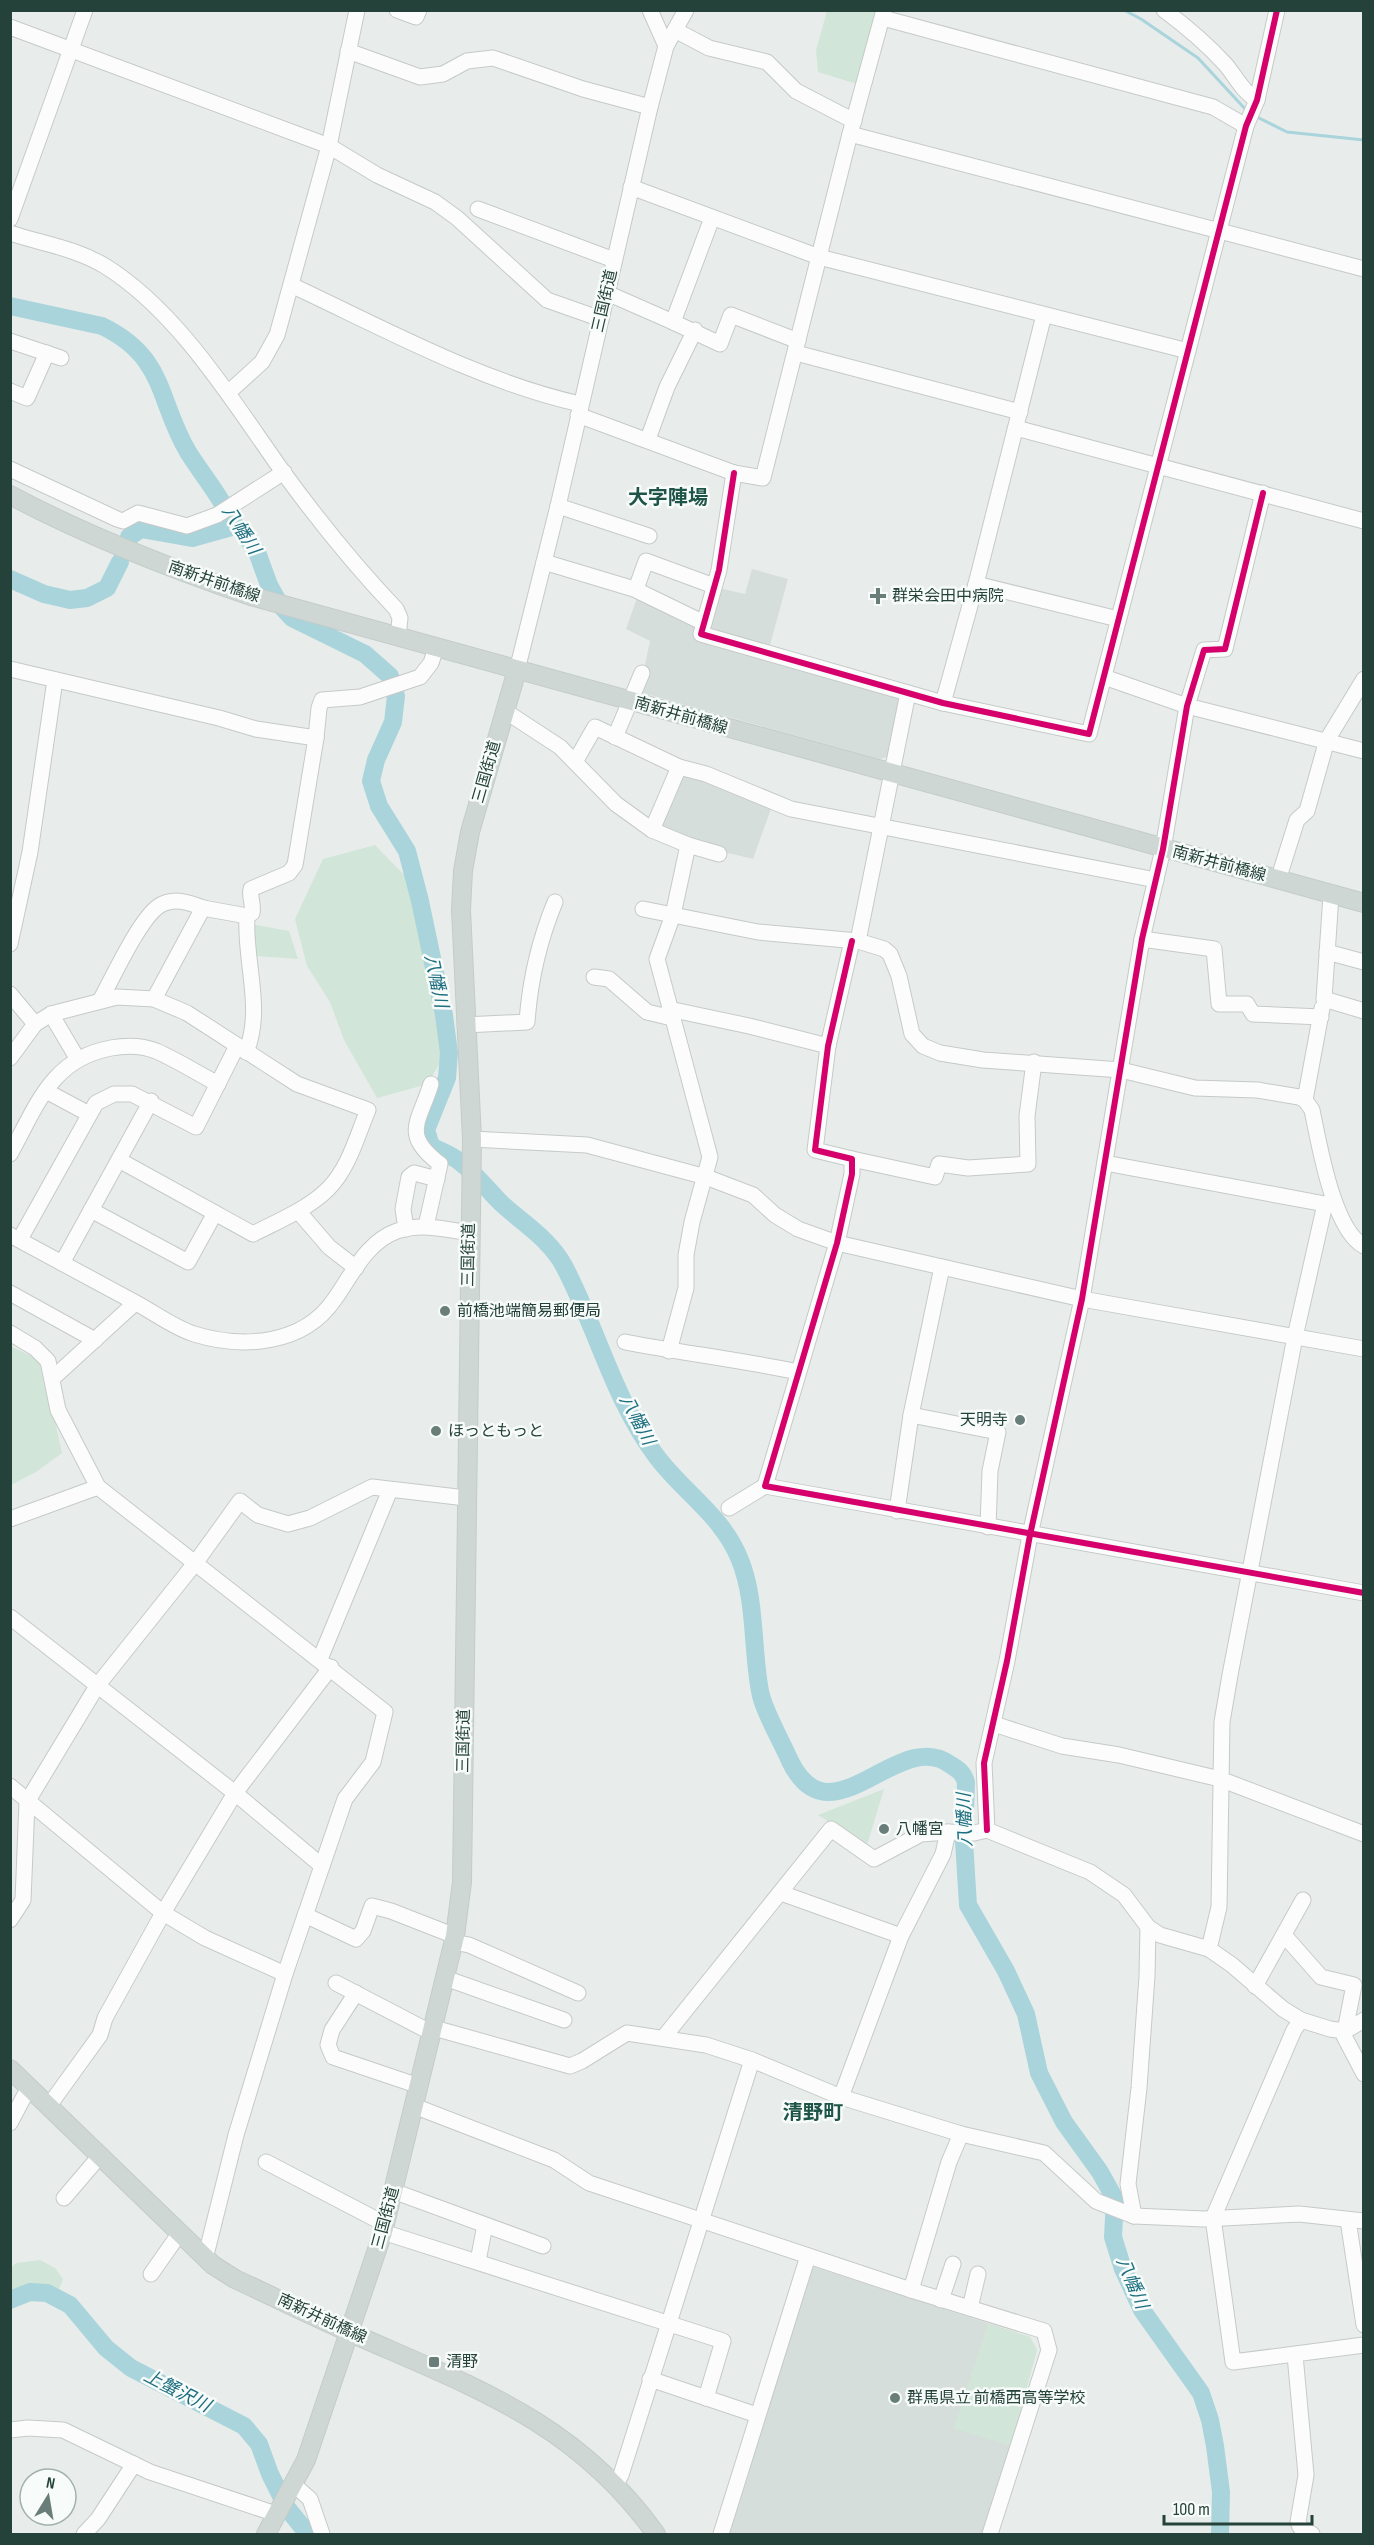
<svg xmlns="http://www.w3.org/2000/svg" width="1374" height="2545" viewBox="0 0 1374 2545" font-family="'Sofia Sans Condensed','Noto Sans JP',sans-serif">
	<rect width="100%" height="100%" fill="#e8edeb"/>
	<g fill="#d6dedb">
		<path d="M 752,569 L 788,579 L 769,649 L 710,632 L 707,627 L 719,588 L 745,594 Z"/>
		<path d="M 638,595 L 699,626 L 900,696 L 890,756 L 880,759 L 639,692 L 650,641 L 626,629 Z"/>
		<path d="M 681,771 L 772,806 L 753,859 L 720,851 L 658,826 Z"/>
		<path d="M 808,2265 L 1030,2337 L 1037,2350 L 986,2534 L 725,2534 Z"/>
	</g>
	<g fill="#d1e6d8">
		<path d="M 827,11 L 880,11 L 860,85 L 818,72 L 816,50 Z"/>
		<path d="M 375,845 L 408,879 L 422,928 L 427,977 L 452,1040 L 428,1084 L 377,1098 L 344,1040 L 330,1002 L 307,966 L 295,919 L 323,859 Z"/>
		<path d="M 251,924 L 289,931 L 298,959 L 255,956 Z"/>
		<path d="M 10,1346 L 34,1357 L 40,1364 L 44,1386 L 52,1408 L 62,1453 L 36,1472 L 11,1485 Z"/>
		<path d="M 884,1789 L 867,1845 L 818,1815 Z"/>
		<path d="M 40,2260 L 55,2268 L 63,2279 L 58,2292 C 40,2285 28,2286 11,2294 L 11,2268 L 16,2263 Z"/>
		<path d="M 988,2324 L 1030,2337 L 1037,2350 L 1011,2446 L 954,2428 Z"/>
	</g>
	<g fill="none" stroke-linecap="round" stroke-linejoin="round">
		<g stroke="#a9d4db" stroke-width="3">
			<path d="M 1124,10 L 1141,19 L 1198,58 L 1247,111"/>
			<path d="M 1255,116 L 1287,132 L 1364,140"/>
		</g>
		<g stroke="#a9d4db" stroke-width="18">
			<path d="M 10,306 L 102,326 C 166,357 157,399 188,452 C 203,476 223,499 235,526 L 241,529 L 257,552 L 269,585 L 280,605 L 292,618 L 365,654 L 390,676 L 396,696 L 393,722 L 376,760 L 371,781 L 379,806 L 407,851 L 420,901 L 444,1015 L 449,1053 L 447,1078 L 426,1130 L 431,1146 C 440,1151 452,1155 460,1162 C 475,1173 487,1189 500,1202 C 521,1222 550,1239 564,1266 C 597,1328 614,1401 657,1457 C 684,1493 723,1516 740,1560 C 756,1599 752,1649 760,1691 C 763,1710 782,1742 790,1761 C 831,1846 899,1725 951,1765 C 959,1770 963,1773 966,1782 L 964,1841 L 968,1905 L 1006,1971 L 1026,2014 L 1039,2073 L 1064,2122 L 1100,2172 L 1115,2199 L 1113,2237 L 1123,2269 L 1142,2310 L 1201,2393 L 1210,2420 L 1215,2446 L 1221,2492 L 1220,2534"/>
			<path d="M 129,537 L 141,529 L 192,538 L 235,526"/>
			<path d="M 10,579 L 44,594 L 70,600 L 87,598 L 107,588 L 120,562"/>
			<path d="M 10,2300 L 30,2292 L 47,2293 L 70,2305 L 106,2348 L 131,2368 L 244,2426 L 259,2444 L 270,2474 L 287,2508 L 308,2534"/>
		</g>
		<g stroke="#c5cac8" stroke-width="17">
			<g id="minor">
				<path d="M 397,10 L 416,17 L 419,10"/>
				<path d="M 650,10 L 666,46"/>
				<path d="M 1164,10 C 1187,27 1207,44 1226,65 C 1236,77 1243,92 1257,100"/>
				<path d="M 883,18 L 1213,107 L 1246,126"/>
				<path d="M 10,27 L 329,146 L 377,175 L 435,202 L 457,218 L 547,300 L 601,319"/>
				<path d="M 675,30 L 709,48 L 767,62 L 796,91 L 854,121"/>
				<path d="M 348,51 L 420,77 L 443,74 L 467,61 L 493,58 L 583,89 L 650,107"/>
				<path d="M 850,134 L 1364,269"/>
				<path d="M 631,187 L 819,257 L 1188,351"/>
				<path d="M 478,209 L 614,260"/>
				<path d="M 712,218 L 673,322 L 720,344 L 731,315 L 798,341"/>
				<path d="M 10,219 L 85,10"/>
				<path d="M 10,233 C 43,244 75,248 105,266 C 179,312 233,402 283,472 C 318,520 355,566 396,609 L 400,618 L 398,637"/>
				<path d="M 291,285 C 383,328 481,382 580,404"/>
				<path d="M 607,293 L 673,322"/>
				<path d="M 10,341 L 61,358"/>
				<path d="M 796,353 L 1020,412"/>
				<path d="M 10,391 L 27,398 L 47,353"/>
				<path d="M 229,392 L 262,362 L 277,335 L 329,146 L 357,10"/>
				<path d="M 578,415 L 734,473 L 763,478 L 850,134 L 884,10"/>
				<path d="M 1016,428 L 1364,521"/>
				<path d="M 648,439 L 667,387 L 695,330"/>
				<path d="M 10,469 L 117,519 L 123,521 L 138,513 L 187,526 L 217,515 L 284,472"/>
				<path d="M 734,473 L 719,570 L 701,634 L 943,703 L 1089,734 L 1246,126 L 1257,100 L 1277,10"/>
				<path d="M 558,506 L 649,536"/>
				<path d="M 544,562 L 634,589 L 704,623"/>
				<path d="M 976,584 L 1118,619"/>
				<path d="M 636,589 L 646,561 L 714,586"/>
				<path d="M 10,669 L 219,718 L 256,729 L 316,738"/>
				<path d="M 517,670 L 558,506 L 650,107 L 666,46 L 686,10"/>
				<path d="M 1104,677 L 1187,706 L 1364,751"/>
				<path d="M 943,703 L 976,584 L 1044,315"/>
				<path d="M 505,711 L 560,747 L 616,804 L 652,830 L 688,845 L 673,915 L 657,959 L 710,1157 L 692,1222 L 686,1255 L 686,1288 L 669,1351"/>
				<path d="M 615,737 L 642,673"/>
				<path d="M 575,762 L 595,727 L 679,767 L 706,774 L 791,809 L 1156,880"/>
				<path d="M 652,830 L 679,767"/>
				<path d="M 688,845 L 719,854"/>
				<path d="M 1278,880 L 1297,820 L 1307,811 L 1327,740 L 1364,679"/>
				<path d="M 1331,895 L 1324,999 L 1364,1011"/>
				<path d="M 203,908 L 247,916"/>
				<path d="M 643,909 L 758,932 L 858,941 L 908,693"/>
				<path d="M 1142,939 L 1214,949 L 1219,1004 L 1247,1004 L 1253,1014 L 1321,1017"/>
				<path d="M 852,941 L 828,1046 L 815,1150 L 852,1159 L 852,1174 L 837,1243 L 765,1486 L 1364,1593"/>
				<path d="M 858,941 L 884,949 L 890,954 L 899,976 L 912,1034 L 923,1046 L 940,1053 L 983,1060 L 1121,1070 L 1195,1088 L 1257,1090 L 1299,1097 L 1305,1100 L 1312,1110 C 1319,1143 1333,1230 1364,1246"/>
				<path d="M 10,944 L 30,852 L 55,680"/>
				<path d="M 1327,952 L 1364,962"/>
				<path d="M 594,977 L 609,979 L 647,1012 L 672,1018"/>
				<path d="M 10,994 L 35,1024"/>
				<path d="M 100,1001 C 112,979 140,918 159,906 C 173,897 189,902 203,908 L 154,999"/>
				<path d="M 669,1009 L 749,1026 L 828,1046"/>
				<path d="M 51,1014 L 77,1058"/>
				<path d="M 465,1025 L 527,1022 C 530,979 539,941 555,902"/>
				<path d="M 246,1052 C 264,1009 244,961 247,916 L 252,913 C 254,904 249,897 251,889 L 289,873 L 295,865 L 316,738 L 319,708 L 322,700 L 360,697 L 420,677 L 431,663 L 436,648"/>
				<path d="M 10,1058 L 35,1024 L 51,1014 L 117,997 L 154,999 L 187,1013 L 297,1084 L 368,1110 C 357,1136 349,1168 328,1189 C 308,1209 278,1221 253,1234 L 119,1160"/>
				<path d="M 46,1091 L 89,1114"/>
				<path d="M 1305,1100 L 1322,1008"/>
				<path d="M 472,1139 L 587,1145 L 706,1177 L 753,1195 L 775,1215 L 798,1229 L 837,1243 L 1082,1299 L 1364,1349"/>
				<path d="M 10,1154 C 37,1106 51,1059 111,1048 C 127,1045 141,1045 156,1051 C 177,1060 197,1073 218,1084"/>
				<path d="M 852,1159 L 935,1177 L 939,1164 L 968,1168 L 1028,1164 L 1027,1116 L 1034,1062"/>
				<path d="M 1105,1163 L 1325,1204"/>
				<path d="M 91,1210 L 188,1262 L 215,1213"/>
				<path d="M 298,1211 L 329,1247 L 356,1268"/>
				<path d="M 426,1226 L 440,1164 C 401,1134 419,1123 431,1084"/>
				<path d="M 406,1229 L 403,1209 L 409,1177 L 414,1173 L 437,1179"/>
				<path d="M 10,1235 C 53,1258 96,1281 138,1304 C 156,1314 175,1328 194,1334 C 243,1349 303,1345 334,1300 C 352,1275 366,1242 397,1231 C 421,1223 445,1229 469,1233"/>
				<path d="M 20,1239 L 96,1103 L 114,1094 L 132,1094 L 196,1127 L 237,1046"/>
				<path d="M 62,1263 L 151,1101"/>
				<path d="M 10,1293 L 95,1340"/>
				<path d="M 10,1333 L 35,1348 L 48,1361 L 58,1410 L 98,1487 L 385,1712 L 373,1762 L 345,1799 L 285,1974 L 236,2135 L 205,2259"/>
				<path d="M 625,1342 C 682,1353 741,1360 798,1372"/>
				<path d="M 53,1378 L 135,1303"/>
				<path d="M 911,1415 L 998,1432 L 990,1471 L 988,1527"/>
				<path d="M 729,1508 L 765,1486"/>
				<path d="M 897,1511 L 911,1415 L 942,1267"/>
				<path d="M 10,1519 L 98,1487"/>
				<path d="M 10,1617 L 235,1793 L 322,1866"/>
				<path d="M 320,1659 L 390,1490"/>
				<path d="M 994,1724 L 1062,1746 L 1119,1755 L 1220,1779 L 1364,1834"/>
				<path d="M 10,1786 L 163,1913 L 205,1938 L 285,1974"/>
				<path d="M 987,1830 L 984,1763 L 1007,1661 L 1030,1535 L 1082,1299 L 1142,939 L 1163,849 L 1187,706 L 1204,650 L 1225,649 L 1263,493"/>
				<path d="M 781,1893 L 901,1936"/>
				<path d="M 305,1915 L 356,1939 L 363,1931 L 372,1906 L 391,1911 L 455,1936"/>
				<path d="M 10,1920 L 23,1900 L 27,1802 L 97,1686 L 196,1562 L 240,1501 L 258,1515 L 288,1524 L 310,1518 L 372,1487 L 466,1498"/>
				<path d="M 1284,1935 L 1321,1977 L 1354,1985 L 1344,2036 L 1364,2074"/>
				<path d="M 453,1942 L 469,1945 L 578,1993"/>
				<path d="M 1209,1949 L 1219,1907 L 1222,1722 L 1230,1675 L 1295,1337 L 1325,1204 L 1335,1203"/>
				<path d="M 445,1978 L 564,2020"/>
				<path d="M 336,1983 L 432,2033"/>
				<path d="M 1255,1986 L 1303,1900"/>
				<path d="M 356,1993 L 332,2030 L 328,2045 L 333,2057 L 419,2086"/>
				<path d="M 1301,2020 L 1294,2030 L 1213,2218 L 1233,2362 L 1364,2345"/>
				<path d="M 434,2028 L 570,2066 L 582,2061 L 627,2033 L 706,2045 L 752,2060 L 841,2097 L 961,2134 L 1044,2153 L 1096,2201 L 1134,2216 L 1204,2219 L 1299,2214 L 1364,2221"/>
				<path d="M 664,2037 L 831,1829 L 874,1859 L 921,1834 L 948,1832"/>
				<path d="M 841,2097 L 901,1936 L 943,1854 L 948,1832 L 974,1833 L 987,1830 L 1090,1872 L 1124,1895 L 1148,1927 L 1160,1935 L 1209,1949 L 1232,1965 L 1283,2009 L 1301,2020 L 1330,2029 L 1345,2031 L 1364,2020"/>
				<path d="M 414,2106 L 554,2160 L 589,2183 L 911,2290 L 1044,2331 L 1049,2350 L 990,2534"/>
				<path d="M 48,2107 L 100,2035 L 105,2018 L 163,1913 L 235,1793 L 331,1667"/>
				<path d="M 10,2123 L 29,2087"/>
				<path d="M 266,2162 L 385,2224"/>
				<path d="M 393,2191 L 543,2246"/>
				<path d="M 64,2198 L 99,2157"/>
				<path d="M 1134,2216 L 1128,2184 L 1139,2088 L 1147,1976 L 1148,1927"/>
				<path d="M 1348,2220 L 1364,2325"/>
				<path d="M 383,2232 L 723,2341 L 706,2398"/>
				<path d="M 478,2261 L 485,2225"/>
				<path d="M 151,2274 L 179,2234"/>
				<path d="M 911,2290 L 949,2162 L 961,2134"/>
				<path d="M 941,2300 L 953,2264"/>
				<path d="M 970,2308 L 978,2274"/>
				<path d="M 1295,2355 L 1306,2475 L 1298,2522 L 1300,2527 L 1312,2534"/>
				<path d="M 650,2379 L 757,2415"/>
				<path d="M 10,2430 L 28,2428 L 63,2430 L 150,2472 L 276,2514"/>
				<path d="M 293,2484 L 310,2499 L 322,2534"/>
				<path d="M 615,2486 L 621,2475 L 752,2060"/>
				<path d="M 84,2534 L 98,2519 L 134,2464"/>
				<path d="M 721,2534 L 808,2256"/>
			</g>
		</g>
		<g stroke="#c3ccc9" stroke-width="20">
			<g id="major">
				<path d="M 10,495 C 87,536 169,568 251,596 L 1364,903"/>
				<path d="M 10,2069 L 213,2265 L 235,2279 C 274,2297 312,2316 351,2333 C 473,2387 575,2421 656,2534"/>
				<path d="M 266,2534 L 306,2460 L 383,2232 L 455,1936 L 462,1882 L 472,1139 L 461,910 L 463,871 L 470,832 L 517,670"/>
			</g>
		</g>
		<use href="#minor" stroke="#fcfcfc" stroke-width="15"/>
		<use href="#major" stroke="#cfd7d5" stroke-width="18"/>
		<g stroke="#f7fbf9" stroke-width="10">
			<g id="cycleway">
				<path d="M 734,473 L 719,570 L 701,634 L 943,703 L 1089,734 L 1246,126 L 1257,100 L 1277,10"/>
				<path d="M 852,941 L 828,1046 L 815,1150 L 852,1159 L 852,1174 L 837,1243 L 765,1486 L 1364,1593"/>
				<path d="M 987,1830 L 984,1763 L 1007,1661 L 1030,1535 L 1082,1299 L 1142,939 L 1163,849 L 1187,706 L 1204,650 L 1225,649 L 1263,493"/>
			</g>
		</g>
		<use href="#cycleway" stroke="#d6006c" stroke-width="6"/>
	</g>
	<g fill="#697e78" stroke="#f7fbf9" stroke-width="2">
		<path d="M875 587h6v6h6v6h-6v6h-6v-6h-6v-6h6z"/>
		<circle cx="445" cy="1311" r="6"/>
		<circle cx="1020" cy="1420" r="6"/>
		<circle cx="436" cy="1431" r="6"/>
		<circle cx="884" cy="1829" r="6"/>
		<rect x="428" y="2356" width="12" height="12" rx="3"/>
		<circle cx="895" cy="2398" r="6"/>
	</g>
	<g text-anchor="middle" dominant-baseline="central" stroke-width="5" stroke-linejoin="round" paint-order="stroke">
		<g font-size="16" fill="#24423a" stroke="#f7fbf9">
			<text transform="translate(605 301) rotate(-77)">三国街道</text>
			<text transform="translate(214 582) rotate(19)">南新井前橋線</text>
			<text transform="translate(681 716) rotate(16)">南新井前橋線</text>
			<text transform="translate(487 772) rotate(-74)">三国街道</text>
			<text transform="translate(1219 864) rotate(15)">南新井前橋線</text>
			<text transform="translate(469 1255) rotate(-89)">三国街道</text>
			<text transform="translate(464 1741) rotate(-89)">三国街道</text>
			<text transform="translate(386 2218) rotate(-75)">三国街道</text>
			<text transform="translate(322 2319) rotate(25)">南新井前橋線</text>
		</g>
		<g font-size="16" fill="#24423a" stroke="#f7fbf9" text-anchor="start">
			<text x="892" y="596">群栄会田中病院</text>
			<text x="457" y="1311">前橋池端簡易郵便局</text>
			<text x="1008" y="1420" text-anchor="end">天明寺</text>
			<text x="448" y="1431">ほっともっと</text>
			<text x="896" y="1829">八幡宮</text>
			<text x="446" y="2362">清野</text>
			<text x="907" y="2398">群馬県立 前橋西高等学校</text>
		</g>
		<g font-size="18" font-style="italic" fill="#1c6f80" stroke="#f7fbf9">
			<text transform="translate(241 530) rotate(57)">八幡川</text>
			<text transform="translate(436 981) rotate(78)">八幡川</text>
			<text transform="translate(637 1420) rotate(62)">八幡川</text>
			<text transform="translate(965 1820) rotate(-92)">八幡川</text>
			<text transform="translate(1132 2283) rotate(67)">八幡川</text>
			<text transform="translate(177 2391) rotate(27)">上蟹沢川</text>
		</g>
		<g font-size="20" font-weight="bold" fill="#1f5548" stroke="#f7fbf9">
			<text x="668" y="498">大字陣場</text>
			<text x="813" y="2113">清野町</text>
		</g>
	</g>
	<rect width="1374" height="2545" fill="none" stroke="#24423a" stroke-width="24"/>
	<g transform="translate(48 2497) rotate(11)"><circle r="28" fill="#f7fbf9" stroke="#a3b1ad" stroke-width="1.5"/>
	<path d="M0-4.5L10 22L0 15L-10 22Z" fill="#697e78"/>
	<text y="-9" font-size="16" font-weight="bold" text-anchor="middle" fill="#24423a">N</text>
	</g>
	<path d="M1164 2515v9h148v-9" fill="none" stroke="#24423a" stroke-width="3"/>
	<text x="1173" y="2515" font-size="18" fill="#24423a" stroke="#f7fbf9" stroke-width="4.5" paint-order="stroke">100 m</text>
</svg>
